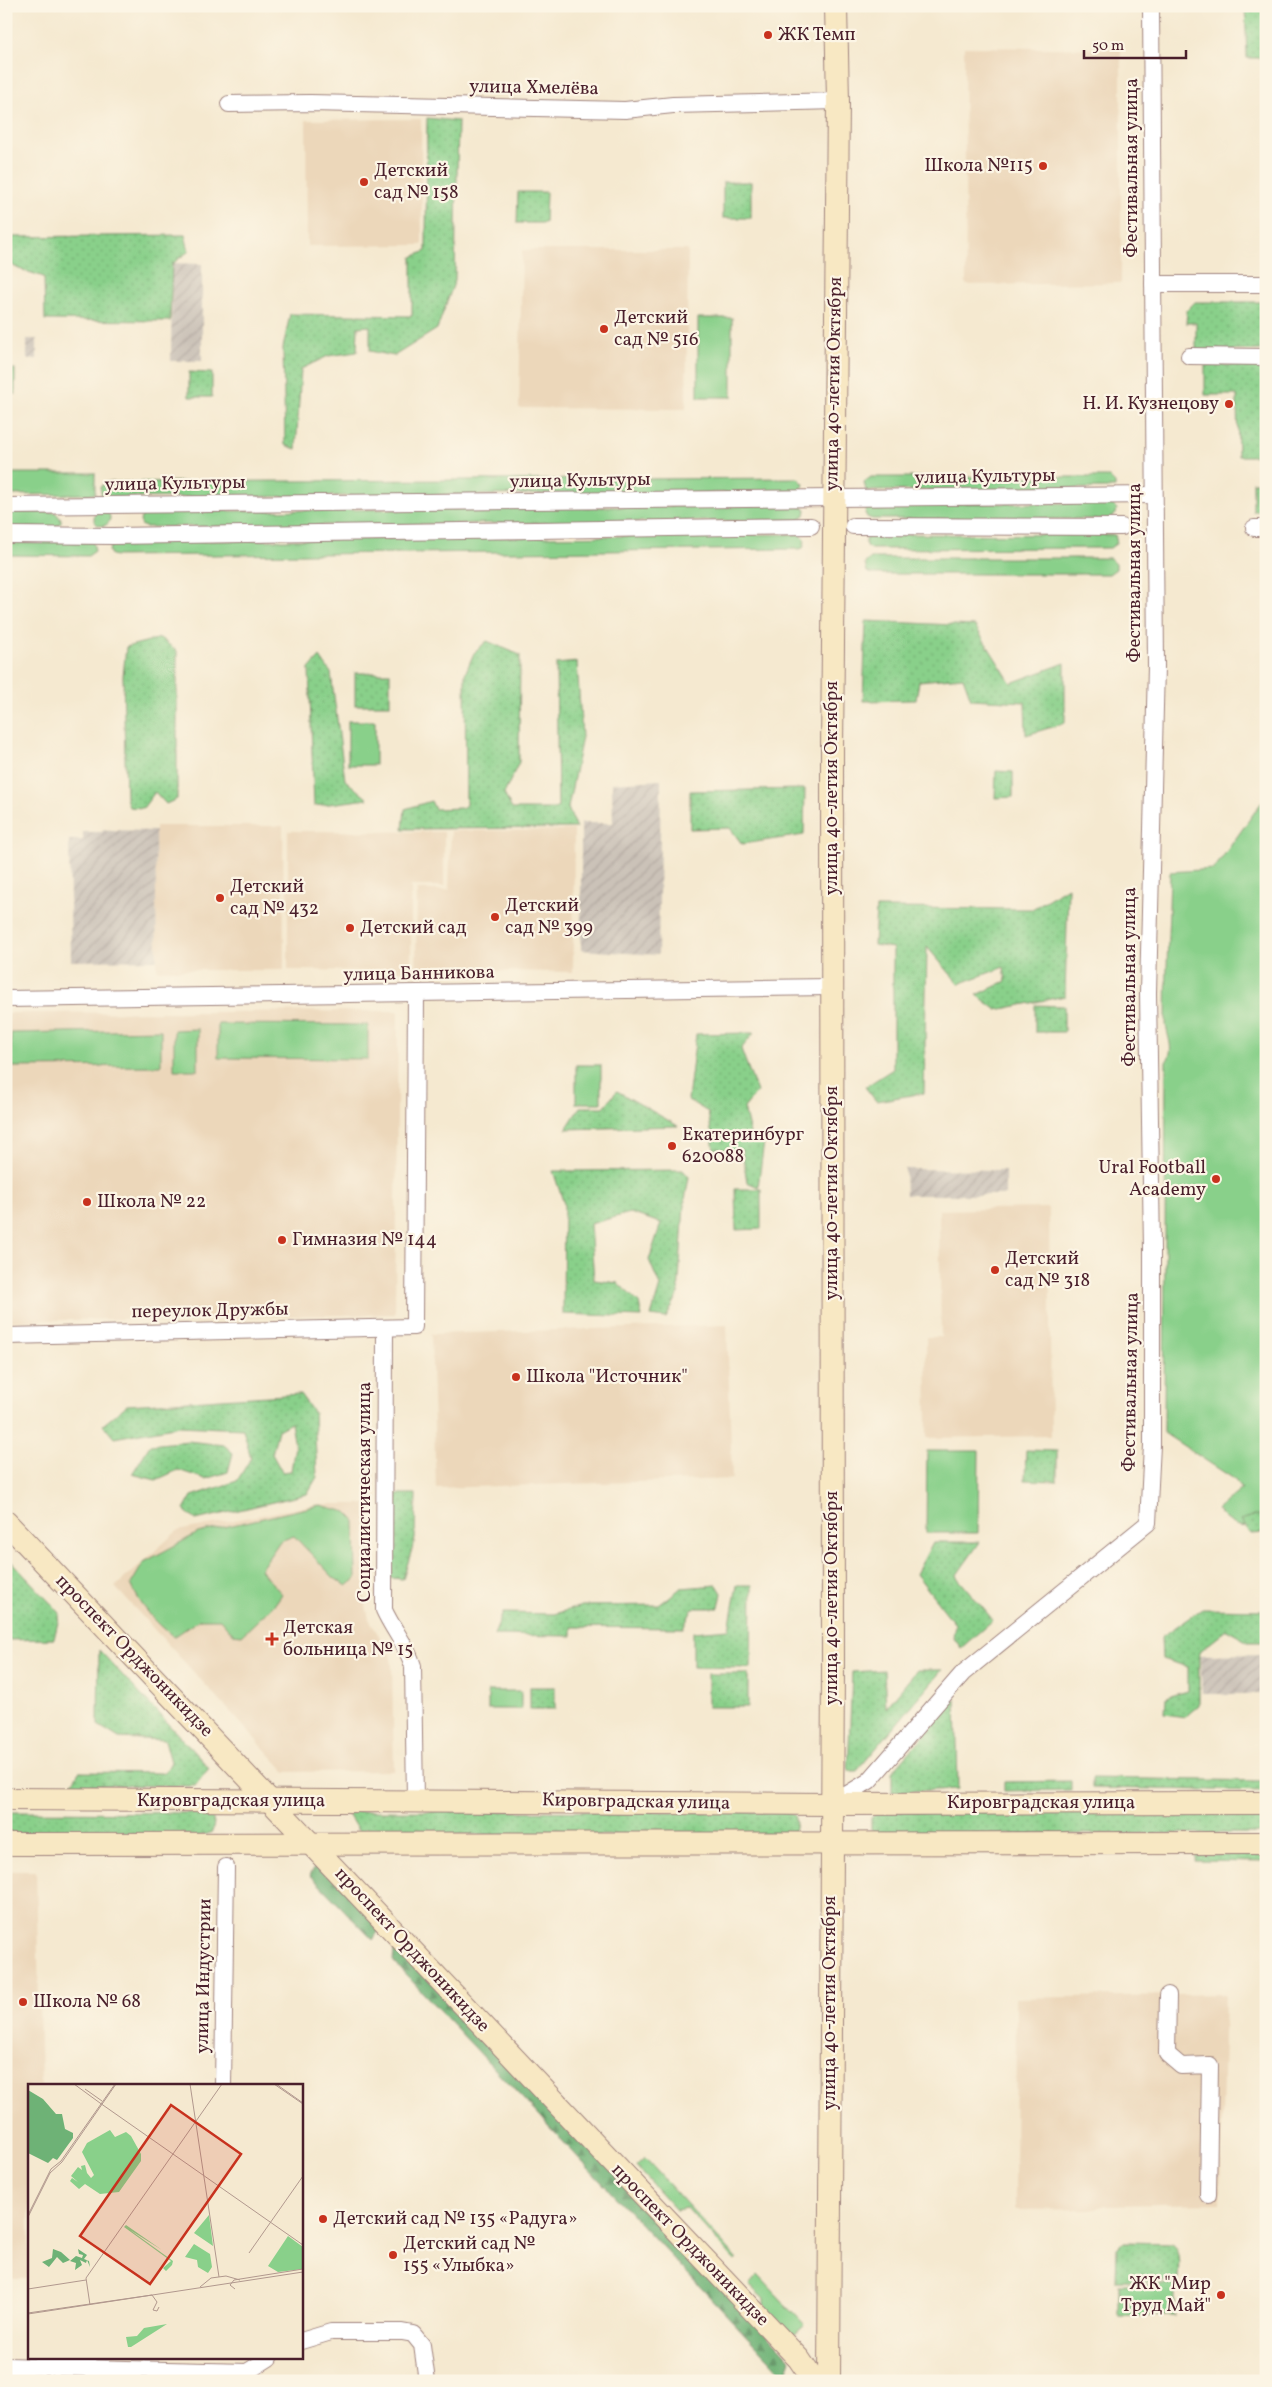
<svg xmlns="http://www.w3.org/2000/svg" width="1272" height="2387" viewBox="0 0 1272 2387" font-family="Vollkorn,serif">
	<defs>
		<pattern id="industrial-furrows" width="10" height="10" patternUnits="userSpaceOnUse" patternTransform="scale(1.25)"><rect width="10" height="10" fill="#cbc2b8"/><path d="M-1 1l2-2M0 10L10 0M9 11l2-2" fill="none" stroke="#b0a69e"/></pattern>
		<pattern id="forest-firs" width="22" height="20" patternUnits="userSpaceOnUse" patternTransform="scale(1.25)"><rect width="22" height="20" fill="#6eb276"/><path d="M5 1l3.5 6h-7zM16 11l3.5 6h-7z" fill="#5c9061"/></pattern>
		<pattern id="park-dots" width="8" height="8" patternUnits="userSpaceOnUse" patternTransform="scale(1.25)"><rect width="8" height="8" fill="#89d08a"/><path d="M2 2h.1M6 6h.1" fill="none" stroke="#78b277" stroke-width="1.8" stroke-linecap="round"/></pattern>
	</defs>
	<rect width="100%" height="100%" fill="#fcf5e5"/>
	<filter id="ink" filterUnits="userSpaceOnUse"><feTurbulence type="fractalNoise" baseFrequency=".02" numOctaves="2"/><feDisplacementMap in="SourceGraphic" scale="10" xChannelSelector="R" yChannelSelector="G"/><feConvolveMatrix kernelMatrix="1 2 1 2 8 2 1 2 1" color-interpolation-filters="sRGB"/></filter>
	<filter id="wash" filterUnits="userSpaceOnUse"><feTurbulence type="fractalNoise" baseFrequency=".0096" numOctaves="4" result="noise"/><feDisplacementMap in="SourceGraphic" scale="20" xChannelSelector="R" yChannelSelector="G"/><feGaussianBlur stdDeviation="1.12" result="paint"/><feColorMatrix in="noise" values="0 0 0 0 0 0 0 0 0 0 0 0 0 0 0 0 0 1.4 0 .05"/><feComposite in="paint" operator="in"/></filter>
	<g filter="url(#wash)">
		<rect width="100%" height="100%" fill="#f5e9d0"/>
		<g fill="#ecd7ba">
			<path d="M 964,47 L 1121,49 L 1121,283 L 966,285 Z"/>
			<path d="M 421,119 L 422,245 L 307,246 L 306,120 Z"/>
			<path d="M 522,250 L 688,250 L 686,409 L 519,408 Z"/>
			<path d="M 155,826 L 283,826 L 284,970 L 157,970 Z"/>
			<path d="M 574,830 L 573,972 L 416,970 L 417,890 L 449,890 L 451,831 Z"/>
			<path d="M 288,831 L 444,832 L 444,886 L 411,886 L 411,971 L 288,970 Z"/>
			<path d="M 398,1011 L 395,1314 L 6,1321 L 6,1013 Z"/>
			<path d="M 1049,1208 L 1051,1436 L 927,1438 L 926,1337 L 941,1337 L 939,1210 Z"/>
			<path d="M 727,1325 L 732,1479 L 436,1488 L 431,1334 Z"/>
			<path d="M 318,1504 L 367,1504 L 364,1597 L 369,1619 L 390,1654 L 392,1664 L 394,1771 L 286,1772 L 115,1587 L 177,1531 Z"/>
			<path d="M 6,1871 L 36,1871 L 41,2086 L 29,2086 L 29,2279 L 6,2279 Z"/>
			<path d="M 1225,1994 L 1220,2203 L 1105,2205 L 1096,2209 L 1015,2210 L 1016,1998 Z"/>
		</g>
		<g fill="url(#industrial-furrows)">
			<path d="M 172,263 L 202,264 L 202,361 L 171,361 Z"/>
			<rect x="27" y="339" width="10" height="20"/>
			<path d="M 661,780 L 658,955 L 581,950 L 581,823 L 613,823 L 612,783 Z"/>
			<path d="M 103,830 L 155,831 L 157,960 L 71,961 L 69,840 L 83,840 L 83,832 L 102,832 Z"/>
			<path d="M 905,1169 L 1005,1170 L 1005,1195 L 906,1195 Z"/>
			<path d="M 1266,1654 L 1266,1694 L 1202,1694 L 1200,1655 Z"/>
		</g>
		<g fill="#89d08a" stroke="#6a785a">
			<rect x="698" y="318" width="34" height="79"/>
			<path d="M 6,473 L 95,473 L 95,494 L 6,495 Z"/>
			<path d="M 871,477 L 1109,477 L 1115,483 L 1115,488 L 866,491 L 864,482 Z"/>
			<path d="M 798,478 L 804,484 L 801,492 L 106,498 L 102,497 L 100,487 L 107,482 Z"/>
			<path d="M 1111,503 L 1117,509 L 1116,514 L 1110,519 L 872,519 L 867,517 L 865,513 L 868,504 Z"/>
			<path d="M 800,505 L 806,510 L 805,515 L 799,520 L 146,527 L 142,526 L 140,521 L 143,512 Z"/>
			<circle cx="102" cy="518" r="8"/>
			<path d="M 6,512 L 55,512 L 61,519 L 61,523 L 54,528 L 6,528 Z"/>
			<path d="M 799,534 L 805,540 L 803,548 L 799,549 L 116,556 L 111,555 L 109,551 L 112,542 Z"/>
			<path d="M 868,534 L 1115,535 L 1117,543 L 1110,548 L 872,549 L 867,547 L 865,543 Z"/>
			<path d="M 6,540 L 93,542 L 95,551 L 88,556 L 6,555 Z"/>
			<path d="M 871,558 L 1110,558 L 1116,564 L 1116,569 L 1109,574 L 871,574 L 867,572 L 865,563 Z"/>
			<rect x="348" y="721" width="27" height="44"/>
			<path d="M 1266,796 L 1266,1525 C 1240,1528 1235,1529 1217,1510 L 1242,1489 L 1234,1479 L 1164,1433 L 1166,1062 C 1176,1048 1166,1036 1166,1022 C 1166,972 1169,922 1170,872 L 1214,869 Z"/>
			<path d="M 218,1024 L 368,1025 L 368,1059 L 218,1058 Z"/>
			<path d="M 198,1029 L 198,1070 L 174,1070 L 174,1030 Z"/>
			<path d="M 161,1030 L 161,1066 L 11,1067 L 11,1033 Z"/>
			<rect x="576" y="1065" width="25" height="38"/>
			<path d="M 927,1451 L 979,1451 L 978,1533 L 926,1533 Z"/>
			<path d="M 320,1505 L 347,1512 L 355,1520 L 356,1579 L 347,1586 L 334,1578 L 294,1536 L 280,1541 L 260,1570 L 282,1594 L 275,1604 L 242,1635 L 233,1634 L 220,1619 L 200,1619 L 174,1637 C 156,1623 140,1606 131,1584 L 144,1562 L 198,1533 Z"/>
			<rect x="488" y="1691" width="33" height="18"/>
			<path d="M 645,2158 L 737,2259 L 735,2261 L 687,2208 L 676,2210 L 636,2166 Z"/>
			<path d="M 758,2275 L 805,2325 L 794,2335 L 764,2308 L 764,2299 L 749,2285 Z"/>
			<rect x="1119" y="2285" width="56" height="31"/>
		</g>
		<g fill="url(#forest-firs)" stroke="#5c6850">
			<path d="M 318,1862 L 381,1927 L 373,1940 L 310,1875 Z"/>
			<path d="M 395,1939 L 791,2360 L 785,2377 L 393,1961 Z"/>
		</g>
		<g fill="url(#park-dots)" stroke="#6a785a" fill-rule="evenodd">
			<path d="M 1245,6 L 1266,6 L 1266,58 L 1247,58 Z"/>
			<path d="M 427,118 L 458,121 L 455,280 L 437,329 L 394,356 L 370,351 L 370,326 L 358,327 L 357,352 L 328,356 L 301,369 L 296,449 L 285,445 L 283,348 L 290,314 L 412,316 L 412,257 L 426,251 Z"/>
			<rect x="723" y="182" width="28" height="36"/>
			<path d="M 518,192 L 546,192 L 545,223 L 517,223 Z"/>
			<path d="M 185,235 L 189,251 L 172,264 L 170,321 L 45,320 L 44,277 L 19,269 L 6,262 L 6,237 Z"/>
			<path d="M 1195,302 L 1266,302 L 1266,350 L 1196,351 L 1196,323 L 1186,323 L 1187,310 Z"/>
			<path d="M 1205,365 L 1266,365 L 1266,401 L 1263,401 L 1263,456 L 1238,456 L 1237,395 L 1205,395 Z"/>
			<rect x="6" y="369" width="9" height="25"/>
			<path d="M 189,372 L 212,373 L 212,397 L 189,397 Z"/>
			<rect x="1253" y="482" width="13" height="29"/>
			<path d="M 866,621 L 975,626 L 1011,683 L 1065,663 L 1065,723 L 1026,735 L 1025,702 L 971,699 L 963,677 L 919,681 L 916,700 L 863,701 Z"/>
			<path d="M 160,638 L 177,651 L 177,799 L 166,804 L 155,792 L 143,808 L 129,807 L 126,798 L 123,676 L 126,647 Z"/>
			<path d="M 487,641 L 520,655 L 519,762 L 504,794 L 512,809 L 555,809 L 558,807 L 556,664 L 577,662 L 582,737 L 568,808 L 576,828 L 403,829 L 405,809 L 431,801 L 435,809 L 462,808 L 466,805 L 465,674 L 474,653 Z"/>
			<path d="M 320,657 L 331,673 L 345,780 L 368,799 L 314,806 L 309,669 Z"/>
			<rect x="355" y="673" width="35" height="32"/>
			<path d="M 996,771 L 1013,772 L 1013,797 L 995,798 Z"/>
			<path d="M 805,789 L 804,835 L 742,844 L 730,828 L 690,829 L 690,791 Z"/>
			<path d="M 1068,887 L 1065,996 L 997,1010 L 977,995 L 1006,981 L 1004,967 L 959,984 L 927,947 L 924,1093 L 876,1101 L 865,1087 L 893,1069 L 893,948 L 874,945 L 876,908 L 1032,909 Z"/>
			<path d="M 1035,1005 L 1064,1006 L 1064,1032 L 1035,1032 Z"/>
			<path d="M 754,1033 L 741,1049 L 757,1092 L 744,1108 L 751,1138 L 764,1142 L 758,1187 L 747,1182 L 742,1150 L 714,1149 L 708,1112 L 688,1100 L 696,1034 Z"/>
			<path d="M 617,1091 L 678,1126 L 566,1129 L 580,1107 L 604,1107 Z"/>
			<path d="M 683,1170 L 689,1177 L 684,1205 L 678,1295 L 666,1318 L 651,1316 L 660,1286 L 649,1260 L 661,1223 L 630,1213 L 590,1224 L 594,1280 L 618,1283 L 639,1303 L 642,1317 L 563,1314 L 564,1204 L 553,1171 Z"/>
			<path d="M 735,1189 L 761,1189 L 761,1229 L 736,1230 Z"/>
			<path d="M 300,1394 L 314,1413 L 317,1477 L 307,1494 L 196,1520 L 184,1510 L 192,1496 L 237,1481 L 251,1458 L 243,1429 L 179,1426 L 114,1438 L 103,1425 L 127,1405 ZM 291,1423 L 295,1446 L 291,1471 L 282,1472 L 272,1454 L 278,1430 Z"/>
			<path d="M 188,1441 L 224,1445 L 233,1453 L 228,1472 L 205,1479 L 178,1470 L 156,1480 L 132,1474 L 150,1445 Z"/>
			<path d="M 1026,1450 L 1057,1451 L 1057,1481 L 1025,1480 Z"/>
			<path d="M 390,1494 L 416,1494 L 415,1539 L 403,1579 L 391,1578 Z"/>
			<path d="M 1256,1515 L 1266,1516 L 1266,1533 L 1251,1534 L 1241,1520 Z"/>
			<path d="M 933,1542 L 980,1542 L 956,1576 L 993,1620 L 961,1648 L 953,1637 L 955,1624 L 916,1574 Z"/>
			<path d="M 6,1556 L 60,1613 L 54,1639 L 6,1640 Z"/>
			<path d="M 717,1585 L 722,1593 L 719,1608 L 693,1608 L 683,1628 L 572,1627 L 572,1636 L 494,1635 L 503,1613 L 554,1614 L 582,1606 L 659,1605 L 681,1588 Z"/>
			<path d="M 737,1585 L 752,1585 L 751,1668 L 693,1667 L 693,1632 L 729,1629 Z"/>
			<path d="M 1202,1609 L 1266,1610 L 1266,1642 L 1248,1642 L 1227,1630 L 1199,1652 L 1199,1705 L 1185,1717 L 1165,1714 L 1166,1697 L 1188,1691 L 1188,1667 L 1162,1659 L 1161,1637 Z"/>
			<path d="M 99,1650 L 209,1768 L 195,1786 L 71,1785 L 79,1772 L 165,1773 L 171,1762 L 165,1740 L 119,1738 L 98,1725 Z"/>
			<path d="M 884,1670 L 886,1708 L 917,1670 L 942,1670 L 857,1771 L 848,1771 L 852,1672 Z"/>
			<rect x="708" y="1674" width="40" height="33"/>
			<rect x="530" y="1687" width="25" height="22"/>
			<path d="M 956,1699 L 958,1789 L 892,1792 L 892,1772 Z"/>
			<path d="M 1092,1778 L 1266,1781 L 1266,1791 L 1092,1788 Z"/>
			<path d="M 1071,1781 L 1071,1790 L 1004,1791 L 1004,1782 Z"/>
			<path d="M 1266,1810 L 1266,1833 L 878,1835 L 871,1829 L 871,1818 L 878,1812 Z"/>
			<path d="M 346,1811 L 783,1812 L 794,1815 L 796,1823 L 794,1832 L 782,1836 L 360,1834 Z"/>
			<path d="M 6,1812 L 201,1813 L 212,1816 L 214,1824 L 212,1832 L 200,1836 L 6,1835 Z"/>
			<path d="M 1196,1854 L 1266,1855 L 1266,1862 L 1195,1861 Z"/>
			<path d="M 1123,2242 L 1171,2243 C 1182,2250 1178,2269 1178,2282 L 1116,2281 L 1117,2248 Z"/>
		</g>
	</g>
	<g filter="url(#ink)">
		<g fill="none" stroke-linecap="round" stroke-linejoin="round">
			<g stroke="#a0847e" stroke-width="18">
				<g id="street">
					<path d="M 229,104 L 310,103 L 625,110 L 673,105 L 838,101"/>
					<path d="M 1153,284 L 1266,284"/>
					<path d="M 1189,356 L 1266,357"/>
					<path d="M 6,506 L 1154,495"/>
					<path d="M 853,526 L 1122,527"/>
					<path d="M 1254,528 L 1266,528"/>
					<path d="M 6,535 L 113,536 L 811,526"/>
					<path d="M 6,999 L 832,987"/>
					<path d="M 385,1328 L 384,1610 C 393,1630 407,1645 413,1666 L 415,1800"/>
					<path d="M 6,1336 L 414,1327 L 416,994"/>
					<path d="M 831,1804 L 869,1781 L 963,1673 L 1148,1523 L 1152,1445 L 1152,1250 L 1148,993 L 1156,666 L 1151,6"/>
					<path d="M 1168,1995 L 1167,2054 L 1181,2066 L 1210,2065 L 1208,2195"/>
					<path d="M 223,2086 L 226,1867"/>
					<path d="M 301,2341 L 331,2332 L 402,2332 L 413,2334 L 422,2345 L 427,2381"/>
					<path d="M 6,2366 L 247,2372 L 269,2358"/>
				</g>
			</g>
			<g stroke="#a0847e" stroke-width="24">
				<g id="secondary">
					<path d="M 6,1522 L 799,2359 L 814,2381"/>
					<path d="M 6,1799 L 831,1804 L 1266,1803"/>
					<path d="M 6,1844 L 1266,1843"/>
					<path d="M 829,2381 L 833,1668 L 832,751 L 838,101 L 836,6"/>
				</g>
			</g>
			<use href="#street" stroke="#fff" stroke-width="16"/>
			<use href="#secondary" stroke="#f8e8c3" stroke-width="22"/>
		</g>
	</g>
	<g fill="#c8321e" stroke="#fcf5e5" stroke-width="2">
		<circle cx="768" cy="35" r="5"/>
		<circle cx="1043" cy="166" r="5"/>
		<circle cx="364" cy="182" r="5"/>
		<circle cx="604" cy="329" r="5"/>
		<circle cx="1229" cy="404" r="5"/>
		<circle cx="220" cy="898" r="5"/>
		<circle cx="495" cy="917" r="5"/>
		<circle cx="350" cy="928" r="5"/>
		<circle cx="672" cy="1146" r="5"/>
		<circle cx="1216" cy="1179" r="5"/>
		<circle cx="87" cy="1202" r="5"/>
		<circle cx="282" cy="1240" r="5"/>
		<circle cx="995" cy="1270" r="5"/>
		<circle cx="516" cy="1377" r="5"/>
		<path d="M269.5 1631.5h5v5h5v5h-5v5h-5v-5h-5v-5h5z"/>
		<circle cx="23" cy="2002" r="5"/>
		<circle cx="323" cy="2219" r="5"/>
		<circle cx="393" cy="2255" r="5"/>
		<circle cx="1221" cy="2295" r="5"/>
	</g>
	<g text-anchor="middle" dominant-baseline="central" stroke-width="4.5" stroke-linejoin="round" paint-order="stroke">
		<g font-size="19" fill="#4a1f2b" stroke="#fcf5e5" text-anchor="start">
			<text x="778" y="35">ЖК Темп</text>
			<text x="1033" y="166" text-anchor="end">Школа №115</text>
			<text x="374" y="171">Детский<tspan x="374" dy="22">сад № 158</tspan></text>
			<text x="614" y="318">Детский<tspan x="614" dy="22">сад № 516</tspan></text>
			<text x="1219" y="404" text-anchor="end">Н. И. Кузнецову</text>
			<text x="230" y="887">Детский<tspan x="230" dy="22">сад № 432</tspan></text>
			<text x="505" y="906">Детский<tspan x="505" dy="22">сад № 399</tspan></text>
			<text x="360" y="928">Детский сад</text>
			<text x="682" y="1135">Екатеринбург<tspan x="682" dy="22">620088</tspan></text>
			<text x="1206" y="1168" text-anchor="end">Ural Football<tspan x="1206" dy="22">Academy</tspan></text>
			<text x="97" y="1202">Школа № 22</text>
			<text x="292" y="1240">Гимназия № 144</text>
			<text x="1005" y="1259">Детский<tspan x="1005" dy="22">сад № 318</tspan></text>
			<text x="526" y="1377">Школа "Источник"</text>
			<text x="283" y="1628">Детская<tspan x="283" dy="22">больница № 15</tspan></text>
			<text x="33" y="2002">Школа № 68</text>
			<text x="333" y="2219">Детский сад № 135 «Радуга»</text>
			<text x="403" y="2244">Детский сад №<tspan x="403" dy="22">155 «Улыбка»</tspan></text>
			<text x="1211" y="2284" text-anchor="end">ЖК "Мир<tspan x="1211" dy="22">Труд Май"</tspan></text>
		</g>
		<g font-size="19" fill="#4a1f2b" stroke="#fcf5e5">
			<text transform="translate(534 88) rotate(1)">улица Хмелёва</text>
			<text transform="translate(1132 168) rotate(-90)">Фестивальная улица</text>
			<text transform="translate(834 384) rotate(-89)">улица 40-летия Октября</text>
			<text transform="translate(985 477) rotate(-1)">улица Культуры</text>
			<text transform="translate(580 481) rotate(-1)">улица Культуры</text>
			<text transform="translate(175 484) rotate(-1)">улица Культуры</text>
			<text transform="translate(1135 573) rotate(-90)">Фестивальная улица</text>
			<text transform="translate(832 788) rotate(-90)">улица 40-летия Октября</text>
			<text transform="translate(419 974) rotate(-1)">улица Банникова</text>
			<text transform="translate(1130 977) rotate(-90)">Фестивальная улица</text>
			<text transform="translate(832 1193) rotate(-90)">улица 40-летия Октября</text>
			<text transform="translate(210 1311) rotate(-1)">переулок Дружбы</text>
			<text transform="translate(1131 1382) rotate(-89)">Фестивальная улица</text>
			<text transform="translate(365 1492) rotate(-90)">Социалистическая улица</text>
			<text transform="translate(832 1598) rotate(-90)">улица 40-летия Октября</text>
			<text transform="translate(134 1656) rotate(46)">проспект Орджоникидзе</text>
			<text x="231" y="1801">Кировградская улица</text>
			<text transform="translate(636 1802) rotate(1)">Кировградская улица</text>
			<text x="1041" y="1803">Кировградская улица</text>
			<text transform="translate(412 1950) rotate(47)">проспект Орджоникидзе</text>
			<text transform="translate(204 1976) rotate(-89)">улица Индустрии</text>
			<text transform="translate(830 2003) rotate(-90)">улица 40-летия Октября</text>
			<text transform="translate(690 2245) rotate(46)">проспект Орджоникидзе</text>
		</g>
	</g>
	<g transform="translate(28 2084)">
		<rect width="275" height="275" fill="#f5e9d0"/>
		<path d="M 82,46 L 87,53 L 98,48 L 103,52 L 113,70 L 113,77 L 91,108 L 72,110 L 57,100 L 51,105 L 42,97 L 44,94 L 50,98 L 43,92 L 50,83 L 54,86 L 53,82 L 57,81 L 59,89 L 63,94 L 66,91 L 54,68 L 59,59 ZM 98,141 L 134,166 L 102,146 L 145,177 L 144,181 L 138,187 L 135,184 L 143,177 L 96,143 Z" fill="#89d08a"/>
		<path d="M 0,6 L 15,15 L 28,30 L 34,30 L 37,45 L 45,49 L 45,54 L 29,76 L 25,74 L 20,79 L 0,69 ZM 25,165 L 33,168 L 42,176 L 35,179 L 29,173 L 21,183 L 14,178 L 24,174 ZM 50,165 L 59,171 L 56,175 L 61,177 L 62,183 L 59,176 L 58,179 L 52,176 L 54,181 L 47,186 L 48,179 L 42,177 L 48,172 L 54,174 L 55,171 L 51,170 Z" fill="#6eb276"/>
		<path d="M 181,131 L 185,162 L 166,149 ZM 260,152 L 275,163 L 275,185 L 250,188 L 240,182 ZM 166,160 L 182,170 L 184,183 L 180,189 L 170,183 L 169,176 L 157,173 ZM 139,240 L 103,263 L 100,263 L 98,253 L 109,252 L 116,244 Z" fill="#89d08a"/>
		<path fill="none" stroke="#b1988e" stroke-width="1" d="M 46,0 L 72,19M 162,0 L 191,193M 246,0 L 275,20M 248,0 L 275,19M 57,5 L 74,17M 72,19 L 275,161M 0,131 L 23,85 L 33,77 L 87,0M 0,133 L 22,89 L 34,78 L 88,0M 221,169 L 275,92M 172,203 L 183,194 L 198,192 L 212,196M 0,205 L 58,196M 207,205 L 202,201 L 206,196 L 275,185M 62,221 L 58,194 L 194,0M 0,229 L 124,211 L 129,218 L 125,226 L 129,227 L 131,223M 0,230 L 275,188"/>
		<path fill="#c8321e" fill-opacity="0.15" stroke="#c8321e" stroke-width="2.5" d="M 143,21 L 213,70 L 122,200 L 52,152 Z"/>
		<rect width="275" height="275" fill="none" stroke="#4a1f2b" stroke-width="2.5"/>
	</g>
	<rect width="1272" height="2387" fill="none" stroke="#fcf5e5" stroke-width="25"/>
	<path d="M1084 50v8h102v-8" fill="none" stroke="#4a1f2b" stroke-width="2.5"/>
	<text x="1092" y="50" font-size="15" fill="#4a1f2b" stroke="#fcf5e5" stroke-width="4" paint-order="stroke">50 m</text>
</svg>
